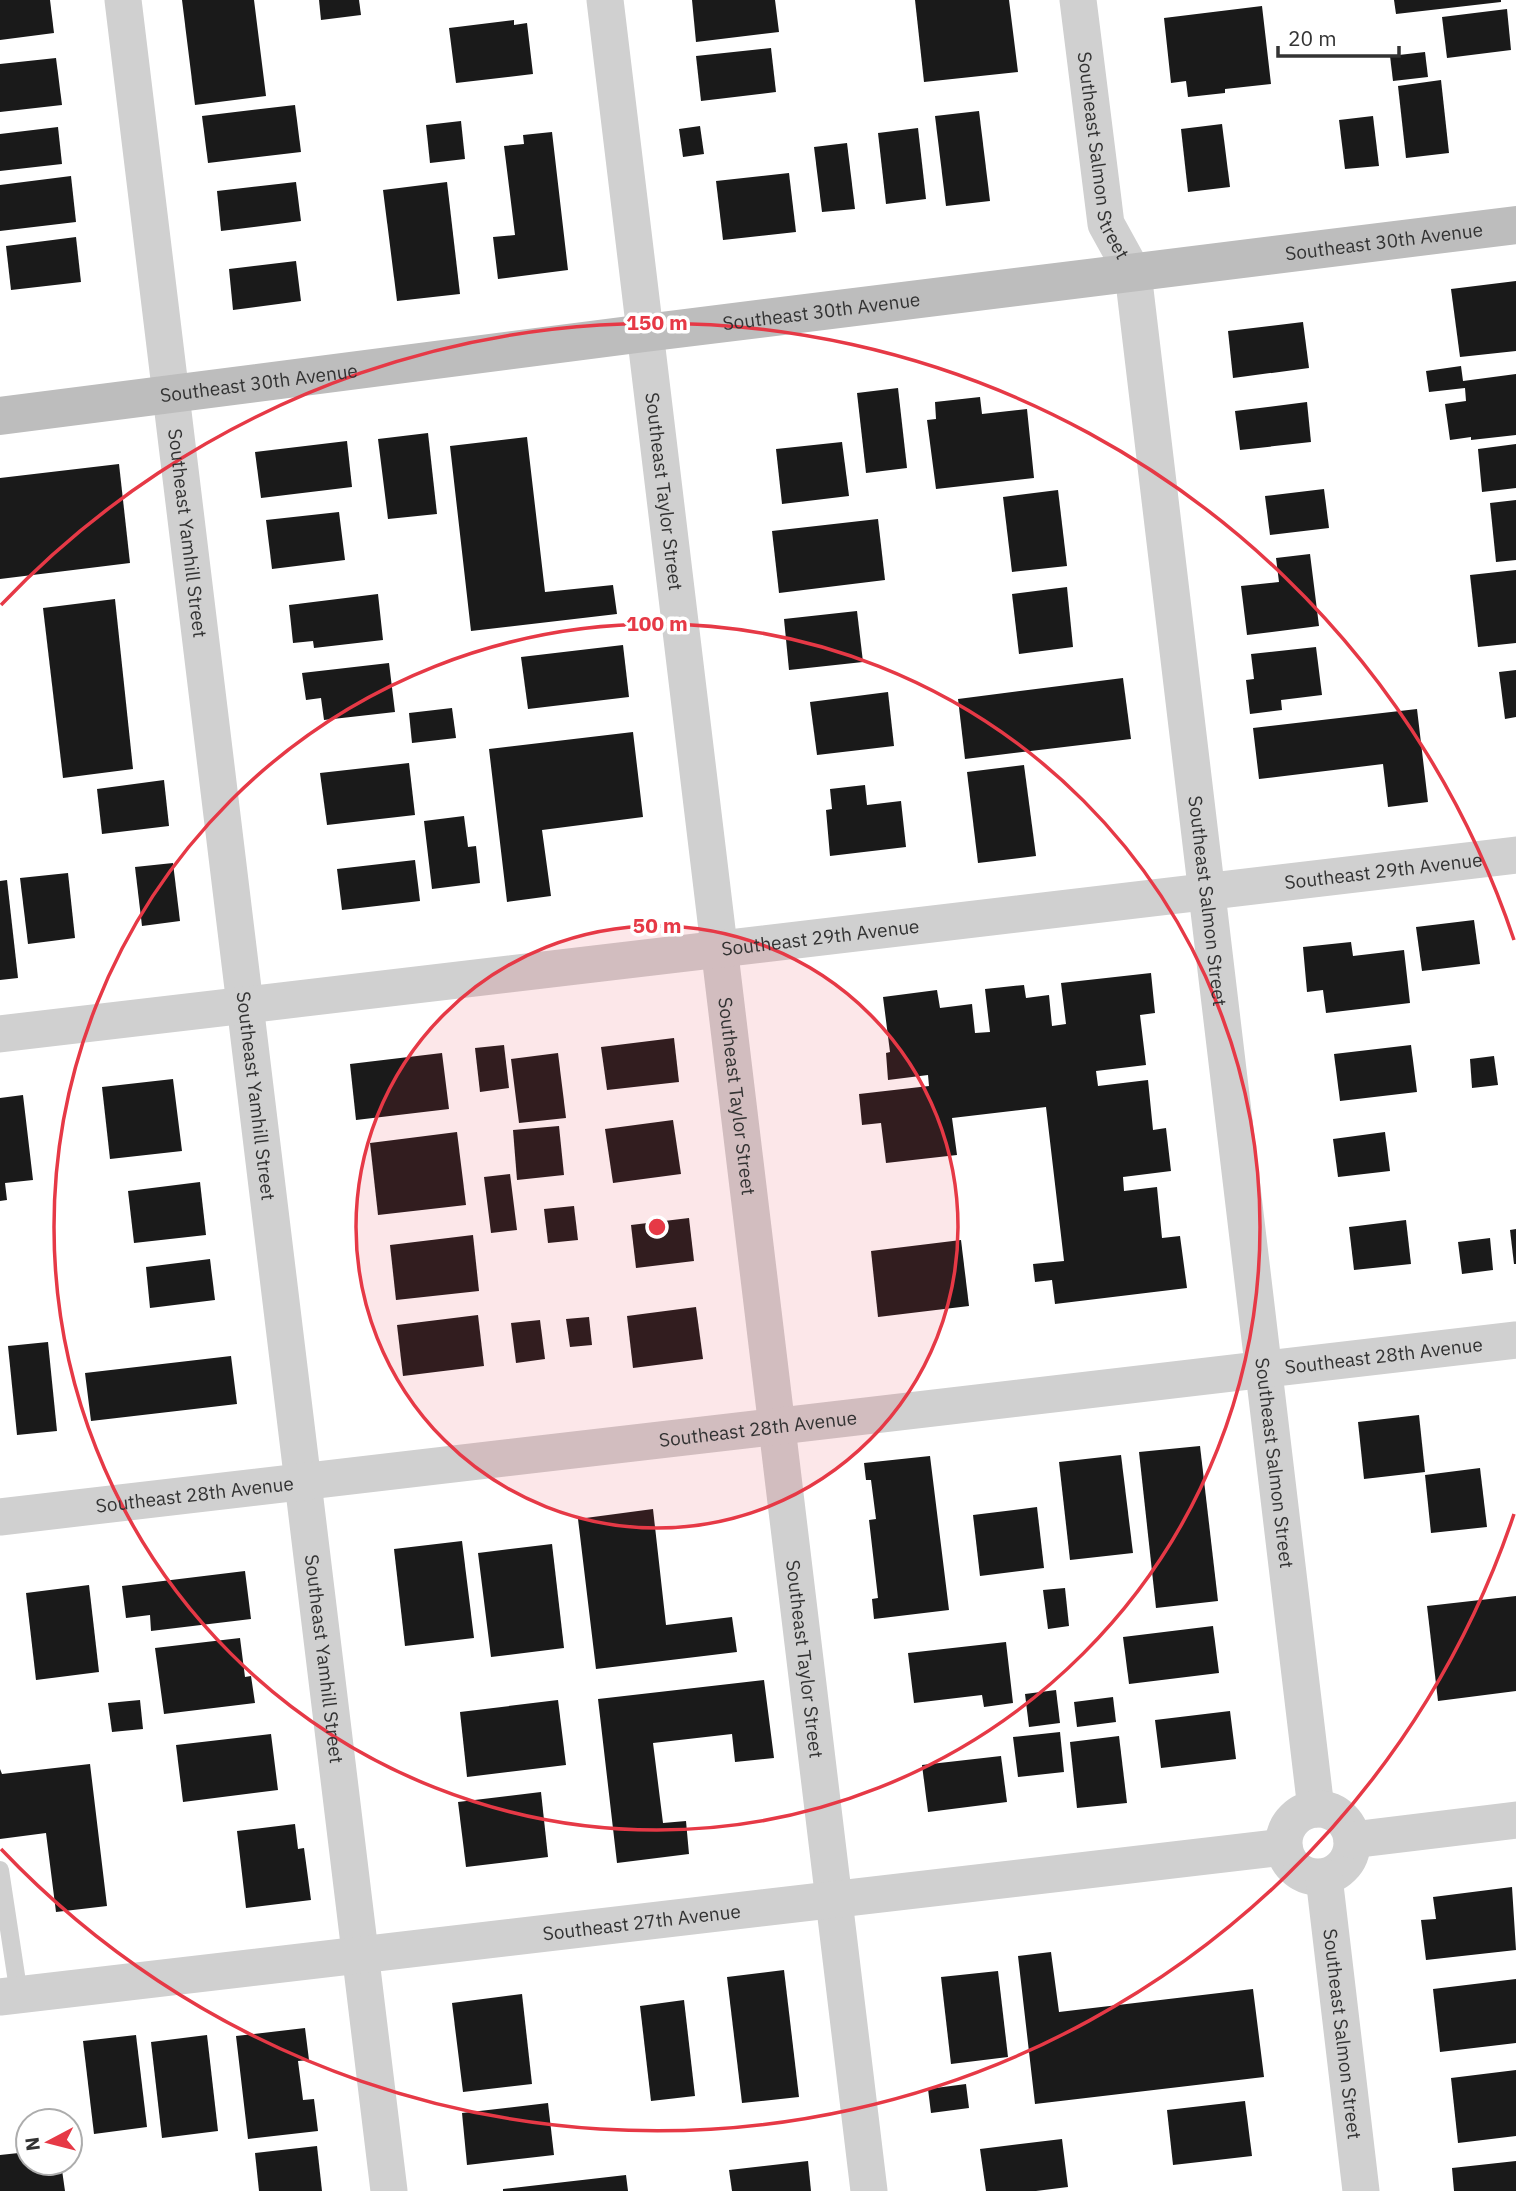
<svg xmlns="http://www.w3.org/2000/svg" width="1516" height="2191" viewBox="0 0 1516 2191" font-family="'IBM Plex Sans',sans-serif">
	<rect width="100%" height="100%" fill="#fff"/>
	<g fill="#1a1a1a">
		<path d="M 0,0 L 50,0 L 54,33 L 0,40 Z"/>
		<path d="M 182,0 L 254,0 L 266,96 L 195,105 Z"/>
		<path d="M 319,0 L 359,0 L 361,15 L 321,20 Z"/>
		<path d="M 692,0 L 775,0 L 779,32 L 696,42 Z"/>
		<path d="M 915,0 L 1009,0 L 1018,72 L 924,82 Z"/>
		<path d="M 1394,0 L 1501,0 L 1501,2 L 1396,14 Z"/>
		<path d="M 1262,6 L 1271,84 L 1225,89 L 1225,93 L 1188,97 L 1186,81 L 1171,83 L 1164,18 Z"/>
		<path d="M 1507,9 L 1511,50 L 1447,58 L 1442,17 Z"/>
		<path d="M 514,20 L 514,25 L 527,23 L 533,74 L 456,83 L 449,28 Z"/>
		<path d="M 771,48 L 776,92 L 701,101 L 696,56 Z"/>
		<path d="M 1425,52 L 1428,77 L 1393,81 L 1390,56 Z"/>
		<path d="M 56,58 L 62,105 L 0,112 L 0,64 Z"/>
		<path d="M 1441,80 L 1449,153 L 1406,158 L 1398,86 Z"/>
		<path d="M 295,105 L 301,152 L 208,163 L 202,116 Z"/>
		<path d="M 979,111 L 990,201 L 946,206 L 935,116 Z"/>
		<path d="M 1373,116 L 1379,166 L 1345,169 L 1339,120 Z"/>
		<path d="M 461,121 L 465,159 L 430,163 L 426,125 Z"/>
		<path d="M 1222,124 L 1230,187 L 1188,192 L 1181,129 Z"/>
		<path d="M 700,126 L 704,154 L 683,157 L 679,129 Z"/>
		<path d="M 58,127 L 62,164 L 0,171 L 0,134 Z"/>
		<path d="M 918,128 L 926,199 L 886,204 L 878,133 Z"/>
		<path d="M 552,132 L 568,270 L 498,279 L 493,237 L 515,235 L 504,146 L 524,144 L 523,135 Z"/>
		<path d="M 847,143 L 855,209 L 822,212 L 814,147 Z"/>
		<path d="M 789,173 L 796,232 L 723,240 L 716,181 Z"/>
		<path d="M 71,176 L 76,222 L 0,231 L 0,185 Z"/>
		<path d="M 296,182 L 301,221 L 221,231 L 217,191 Z"/>
		<path d="M 447,182 L 460,294 L 397,301 L 383,190 Z"/>
		<path d="M 76,237 L 81,282 L 11,290 L 6,246 Z"/>
		<path d="M 296,261 L 301,301 L 233,310 L 229,269 Z"/>
		<path d="M 1516,281 L 1516,351 L 1460,357 L 1451,289 Z"/>
		<path d="M 1303,322 L 1309,368 L 1233,378 L 1228,331 Z"/>
		<path d="M 1461,366 L 1463,381 L 1516,374 L 1516,435 L 1471,440 L 1471,437 L 1450,440 L 1445,404 L 1466,401 L 1465,388 L 1429,392 L 1426,371 Z"/>
		<path d="M 898,388 L 907,468 L 866,473 L 857,393 Z"/>
		<path d="M 980,397 L 982,414 L 1027,409 L 1034,478 L 936,489 L 927,420 L 936,419 L 935,402 Z"/>
		<path d="M 1307,402 L 1311,442 L 1240,450 L 1235,411 Z"/>
		<path d="M 428,433 L 437,514 L 388,519 L 378,439 Z"/>
		<path d="M 527,437 L 545,592 L 613,585 L 617,614 L 471,631 L 450,446 Z"/>
		<path d="M 347,441 L 352,487 L 261,498 L 255,452 Z"/>
		<path d="M 842,442 L 849,496 L 782,504 L 776,449 Z"/>
		<path d="M 1516,444 L 1516,488 L 1482,492 L 1478,449 Z"/>
		<path d="M 119,464 L 130,563 L 0,579 L 0,478 Z"/>
		<path d="M 1324,489 L 1329,528 L 1270,535 L 1265,496 Z"/>
		<path d="M 1058,490 L 1067,566 L 1012,572 L 1003,497 Z"/>
		<path d="M 1516,500 L 1516,560 L 1496,562 L 1490,503 Z"/>
		<path d="M 339,512 L 345,560 L 272,569 L 266,520 Z"/>
		<path d="M 878,519 L 885,580 L 779,593 L 772,531 Z"/>
		<path d="M 1310,554 L 1319,626 L 1247,635 L 1241,586 L 1279,582 L 1276,558 Z"/>
		<path d="M 1516,570 L 1516,643 L 1478,647 L 1470,575 Z"/>
		<path d="M 1067,587 L 1073,647 L 1019,654 L 1012,594 Z"/>
		<path d="M 378,594 L 383,640 L 314,648 L 313,641 L 293,643 L 289,605 Z"/>
		<path d="M 115,599 L 133,769 L 63,778 L 43,608 Z"/>
		<path d="M 857,611 L 863,662 L 789,670 L 784,619 Z"/>
		<path d="M 623,645 L 629,697 L 528,709 L 521,657 Z"/>
		<path d="M 1316,647 L 1322,695 L 1281,700 L 1282,710 L 1250,714 L 1246,680 L 1254,679 L 1251,654 Z"/>
		<path d="M 389,663 L 395,712 L 324,720 L 321,698 L 306,700 L 302,673 Z"/>
		<path d="M 1516,670 L 1516,717 L 1505,719 L 1499,672 Z"/>
		<path d="M 1123,678 L 1131,739 L 965,759 L 958,699 Z"/>
		<path d="M 888,692 L 894,746 L 817,755 L 810,702 Z"/>
		<path d="M 452,708 L 456,738 L 412,743 L 409,713 Z"/>
		<path d="M 1417,709 L 1428,802 L 1388,807 L 1383,764 L 1259,779 L 1253,728 Z"/>
		<path d="M 633,732 L 643,817 L 542,830 L 551,896 L 507,902 L 489,749 Z"/>
		<path d="M 409,763 L 415,815 L 327,825 L 320,773 Z"/>
		<path d="M 1024,765 L 1036,856 L 978,863 L 967,772 Z"/>
		<path d="M 164,780 L 169,826 L 102,834 L 97,789 Z"/>
		<path d="M 865,785 L 867,805 L 901,801 L 906,847 L 830,856 L 826,810 L 832,809 L 830,789 Z"/>
		<path d="M 464,816 L 468,847 L 476,846 L 480,883 L 432,889 L 424,821 Z"/>
		<path d="M 415,860 L 420,901 L 342,910 L 337,869 Z"/>
		<path d="M 173,863 L 180,921 L 142,926 L 135,867 Z"/>
		<path d="M 68,873 L 75,938 L 28,944 L 20,878 Z"/>
		<path d="M 7,880 L 18,978 L 0,980 L 0,881 Z"/>
		<path d="M 1474,920 L 1480,964 L 1422,971 L 1416,927 Z"/>
		<path d="M 1351,942 L 1353,956 L 1404,950 L 1410,1003 L 1326,1013 L 1323,990 L 1307,992 L 1303,947 Z"/>
		<path d="M 1151,973 L 1155,1013 L 1140,1015 L 1146,1065 L 1096,1071 L 1098,1086 L 1148,1080 L 1153,1130 L 1166,1128 L 1171,1171 L 1123,1177 L 1124,1191 L 1157,1187 L 1162,1238 L 1180,1236 L 1187,1288 L 1055,1304 L 1052,1280 L 1035,1282 L 1033,1264 L 1064,1261 L 1046,1107 L 952,1118 L 957,1155 L 886,1163 L 881,1123 L 862,1125 L 859,1094 L 929,1086 L 928,1075 L 888,1080 L 886,1053 L 890,1052 L 883,997 L 937,990 L 940,1008 L 972,1004 L 975,1033 L 990,1032 L 985,989 L 1024,985 L 1026,998 L 1049,995 L 1052,1026 L 1066,1024 L 1061,983 Z"/>
		<path d="M 674,1038 L 679,1082 L 607,1090 L 601,1047 Z"/>
		<path d="M 504,1045 L 509,1088 L 480,1092 L 475,1048 Z"/>
		<path d="M 1411,1045 L 1417,1092 L 1340,1101 L 1334,1054 Z"/>
		<path d="M 442,1053 L 449,1109 L 356,1120 L 350,1064 Z"/>
		<path d="M 558,1053 L 566,1118 L 519,1123 L 511,1059 Z"/>
		<path d="M 1494,1056 L 1498,1085 L 1472,1088 L 1470,1059 Z"/>
		<path d="M 173,1079 L 182,1151 L 110,1159 L 102,1087 Z"/>
		<path d="M 23,1095 L 33,1180 L 5,1183 L 7,1200 L 0,1201 L 0,1098 Z"/>
		<path d="M 673,1120 L 681,1174 L 613,1183 L 605,1129 Z"/>
		<path d="M 559,1126 L 564,1175 L 517,1180 L 513,1130 Z"/>
		<path d="M 457,1132 L 466,1205 L 378,1215 L 370,1143 Z"/>
		<path d="M 1385,1132 L 1390,1171 L 1338,1177 L 1333,1139 Z"/>
		<path d="M 510,1174 L 517,1230 L 491,1233 L 484,1177 Z"/>
		<path d="M 200,1182 L 206,1235 L 134,1243 L 128,1191 Z"/>
		<path d="M 574,1206 L 578,1240 L 548,1243 L 544,1209 Z"/>
		<path d="M 689,1218 L 694,1261 L 636,1268 L 631,1225 Z"/>
		<path d="M 1406,1220 L 1411,1264 L 1354,1270 L 1349,1227 Z"/>
		<path d="M 1516,1229 L 1516,1264 L 1514,1264 L 1510,1230 Z"/>
		<path d="M 473,1235 L 479,1291 L 396,1300 L 390,1245 Z"/>
		<path d="M 1490,1238 L 1493,1270 L 1462,1274 L 1458,1242 Z"/>
		<path d="M 961,1240 L 969,1306 L 878,1317 L 871,1251 Z"/>
		<path d="M 210,1259 L 215,1300 L 150,1308 L 146,1267 Z"/>
		<path d="M 696,1307 L 703,1359 L 633,1368 L 627,1316 Z"/>
		<path d="M 478,1315 L 484,1366 L 403,1376 L 397,1325 Z"/>
		<path d="M 589,1317 L 592,1345 L 570,1347 L 566,1319 Z"/>
		<path d="M 540,1320 L 545,1359 L 516,1363 L 511,1323 Z"/>
		<path d="M 48,1342 L 57,1431 L 17,1435 L 8,1346 Z"/>
		<path d="M 231,1356 L 237,1404 L 91,1421 L 85,1373 Z"/>
		<path d="M 1419,1415 L 1425,1472 L 1364,1479 L 1358,1422 Z"/>
		<path d="M 1200,1446 L 1218,1601 L 1156,1608 L 1139,1452 Z"/>
		<path d="M 1121,1455 L 1133,1553 L 1070,1560 L 1059,1462 Z"/>
		<path d="M 930,1456 L 949,1610 L 874,1619 L 872,1599 L 878,1598 L 869,1520 L 876,1519 L 871,1480 L 866,1480 L 864,1463 Z"/>
		<path d="M 1480,1468 L 1487,1527 L 1431,1533 L 1425,1475 Z"/>
		<path d="M 1037,1507 L 1044,1568 L 980,1576 L 973,1515 Z"/>
		<path d="M 653,1509 L 666,1625 L 732,1617 L 737,1652 L 596,1669 L 578,1519 Z"/>
		<path d="M 462,1541 L 474,1638 L 405,1646 L 394,1549 Z"/>
		<path d="M 552,1544 L 564,1648 L 491,1657 L 478,1553 Z"/>
		<path d="M 245,1571 L 251,1619 L 151,1631 L 150,1615 L 126,1618 L 122,1586 Z"/>
		<path d="M 89,1585 L 99,1672 L 36,1680 L 26,1593 Z"/>
		<path d="M 1065,1588 L 1069,1626 L 1048,1629 L 1043,1590 Z"/>
		<path d="M 1516,1596 L 1516,1691 L 1438,1701 L 1427,1606 Z"/>
		<path d="M 1213,1626 L 1219,1673 L 1129,1684 L 1123,1637 Z"/>
		<path d="M 240,1638 L 245,1677 L 251,1676 L 255,1703 L 164,1714 L 155,1648 Z"/>
		<path d="M 1006,1642 L 1013,1703 L 984,1707 L 982,1695 L 914,1703 L 908,1653 Z"/>
		<path d="M 764,1680 L 774,1758 L 735,1762 L 732,1734 L 653,1743 L 663,1823 L 686,1821 L 689,1854 L 617,1863 L 598,1699 Z"/>
		<path d="M 1056,1690 L 1060,1723 L 1029,1727 L 1025,1694 Z"/>
		<path d="M 1113,1697 L 1116,1722 L 1077,1727 L 1074,1702 Z"/>
		<path d="M 140,1700 L 143,1729 L 112,1732 L 108,1703 Z"/>
		<path d="M 558,1700 L 566,1765 L 467,1777 L 460,1712 Z"/>
		<path d="M 1230,1711 L 1236,1759 L 1161,1768 L 1155,1720 Z"/>
		<path d="M 1060,1732 L 1064,1772 L 1018,1777 L 1013,1737 Z"/>
		<path d="M 271,1734 L 278,1790 L 183,1802 L 176,1745 Z"/>
		<path d="M 1119,1736 L 1127,1803 L 1077,1808 L 1070,1742 Z"/>
		<path d="M 1001,1756 L 1007,1802 L 928,1812 L 922,1765 Z"/>
		<path d="M 90,1764 L 107,1906 L 56,1912 L 46,1833 L 0,1839 L 0,1769 L 2,1774 Z"/>
		<path d="M 541,1792 L 548,1857 L 466,1867 L 458,1802 Z"/>
		<path d="M 295,1824 L 298,1849 L 304,1848 L 311,1900 L 246,1908 L 237,1831 Z"/>
		<path d="M 1512,1887 L 1516,1950 L 1426,1960 L 1421,1920 L 1436,1919 L 1433,1897 Z"/>
		<path d="M 1051,1952 L 1059,2012 L 1253,1989 L 1264,2077 L 1035,2104 L 1018,1956 Z"/>
		<path d="M 784,1970 L 799,2097 L 742,2103 L 727,1977 Z"/>
		<path d="M 998,1971 L 1008,2057 L 951,2064 L 941,1977 Z"/>
		<path d="M 1516,1979 L 1516,2043 L 1440,2052 L 1433,1989 Z"/>
		<path d="M 522,1994 L 532,2084 L 463,2092 L 452,2003 Z"/>
		<path d="M 684,2000 L 695,2096 L 651,2101 L 640,2006 Z"/>
		<path d="M 305,2028 L 309,2060 L 298,2061 L 303,2100 L 314,2099 L 318,2131 L 248,2139 L 236,2036 Z"/>
		<path d="M 136,2035 L 147,2127 L 94,2134 L 83,2041 Z"/>
		<path d="M 207,2035 L 218,2131 L 162,2138 L 151,2042 Z"/>
		<path d="M 1516,2070 L 1516,2136 L 1458,2143 L 1451,2078 Z"/>
		<path d="M 966,2084 L 969,2108 L 931,2113 L 928,2089 Z"/>
		<path d="M 1245,2101 L 1252,2156 L 1173,2165 L 1167,2110 Z"/>
		<path d="M 548,2103 L 554,2155 L 467,2165 L 462,2113 Z"/>
		<path d="M 1062,2139 L 1068,2187 L 1036,2191 L 986,2191 L 980,2149 Z"/>
		<path d="M 317,2146 L 322,2191 L 259,2191 L 255,2153 Z"/>
		<path d="M 28,2152 L 28,2163 L 61,2163 L 65,2191 L 0,2191 L 0,2155 Z"/>
		<path d="M 808,2161 L 811,2191 L 732,2191 L 729,2170 Z"/>
		<path d="M 1516,2161 L 1516,2191 L 1454,2191 L 1452,2168 Z"/>
		<path d="M 626,2175 L 628,2191 L 503,2191 L 503,2189 Z"/>
	</g>
	<g fill="none" stroke-linecap="round" stroke-linejoin="round">
		<path stroke="#d0d0d0" stroke-width="18" d="M 0,1870 L 19,1995"/>
		<g stroke="#d0d0d0" stroke-width="37">
			<path id="s1" d="M 123,0 L 389,2191"/>
			<path id="s2" d="M 605,0 L 869,2191"/>
			<path id="s3" d="M 1078,0 L 1106,224 L 1133,273 L 1316,1809"/>
			<path id="s4" d="M 0,1034 L 1516,855"/>
			<path id="s5" d="M 0,1517 L 1516,1340"/>
			<circle cx="1318" cy="1843" r="34"/>
			<path d="M 1352,1840 L 1516,1820"/>
			<path id="s6" d="M 1324,1877 L 1361,2191"/>
			<path id="s7" d="M 0,1997 L 1284,1847"/>
		</g>
		<path stroke="#bdbdbd" stroke-width="38" id="s8" d="M 0,416 L 645,333 L 1516,225"/>
	</g>
	<circle cx="657" cy="1227" r="301" fill="#e63946" fill-opacity=".12"/>
	<g fill="none" stroke="#e63946" stroke-width="3.5">
		<circle cx="657" cy="1227" r="301"/>
		<circle cx="657" cy="1227" r="603"/>
		<path d="M1514 1514A904 904 0 0 1 1 1849M1 605A904 904 0 0 1 1514 940"/>
	</g>
	<g text-anchor="middle" dominant-baseline="central" stroke-width="7" stroke-linejoin="round" paint-order="stroke">
		<g font-size="19" fill="#333" stroke="#fff">
			<text stroke="none"><textPath href="#s3" startOffset="158">Southeast Salmon Street</textPath></text>
			<text stroke="none"><textPath href="#s8" startOffset="1395">Southeast 30th Avenue</textPath></text>
			<text stroke="none"><textPath href="#s8" startOffset="828">Southeast 30th Avenue</textPath></text>
			<text stroke="none"><textPath href="#s8" startOffset="261">Southeast 30th Avenue</textPath></text>
			<text stroke="none"><textPath href="#s2" startOffset="495">Southeast Taylor Street</textPath></text>
			<text stroke="none"><textPath href="#s1" startOffset="537">Southeast Yamhill Street</textPath></text>
			<text stroke="none"><textPath href="#s4" startOffset="1393">Southeast 29th Avenue</textPath></text>
			<text stroke="none"><textPath href="#s3" startOffset="914">Southeast Salmon Street</textPath></text>
			<text stroke="none"><textPath href="#s4" startOffset="826">Southeast 29th Avenue</textPath></text>
			<text stroke="none"><textPath href="#s1" startOffset="1104">Southeast Yamhill Street</textPath></text>
			<text stroke="none"><textPath href="#s2" startOffset="1104">Southeast Taylor Street</textPath></text>
			<text stroke="none"><textPath href="#s5" startOffset="1393">Southeast 28th Avenue</textPath></text>
			<text stroke="none"><textPath href="#s5" startOffset="763">Southeast 28th Avenue</textPath></text>
			<text stroke="none"><textPath href="#s3" startOffset="1480">Southeast Salmon Street</textPath></text>
			<text stroke="none"><textPath href="#s5" startOffset="196">Southeast 28th Avenue</textPath></text>
			<text stroke="none"><textPath href="#s1" startOffset="1671">Southeast Yamhill Street</textPath></text>
			<text stroke="none"><textPath href="#s2" startOffset="1671">Southeast Taylor Street</textPath></text>
			<text stroke="none"><textPath href="#s7" startOffset="646">Southeast 27th Avenue</textPath></text>
			<text stroke="none"><textPath href="#s6" startOffset="158">Southeast Salmon Street</textPath></text>
		</g>
	</g>
	<circle cx="657" cy="1227" r="10" fill="#e63946" stroke="#fff" stroke-width="3.5"/>
	<g font-size="21" text-anchor="middle" font-weight="bold" fill="#e63946" stroke="#fff" stroke-width="7" stroke-linejoin="round" paint-order="stroke">
		<text x="657" y="330">150 m</text>
		<text x="657" y="631">100 m</text>
		<text x="657" y="933">50 m</text>
	</g>
	<g transform="translate(49 2142) rotate(263)"><circle r="33" fill="#ffffff" stroke="#adadad" stroke-width="2"/>
	<path d="M0-5L12 26L0 18L-12 26Z" fill="#e63946"/>
	<text y="-10" font-size="19" font-weight="bold" text-anchor="middle" fill="#333333">N</text>
	</g>
	<path d="M1278 46v10h121v-10" fill="none" stroke="#333333" stroke-width="3.5"/>
	<text x="1288" y="46" font-size="21" fill="#333333" stroke="#ffffff" stroke-width="5" paint-order="stroke">20 m</text>
</svg>
